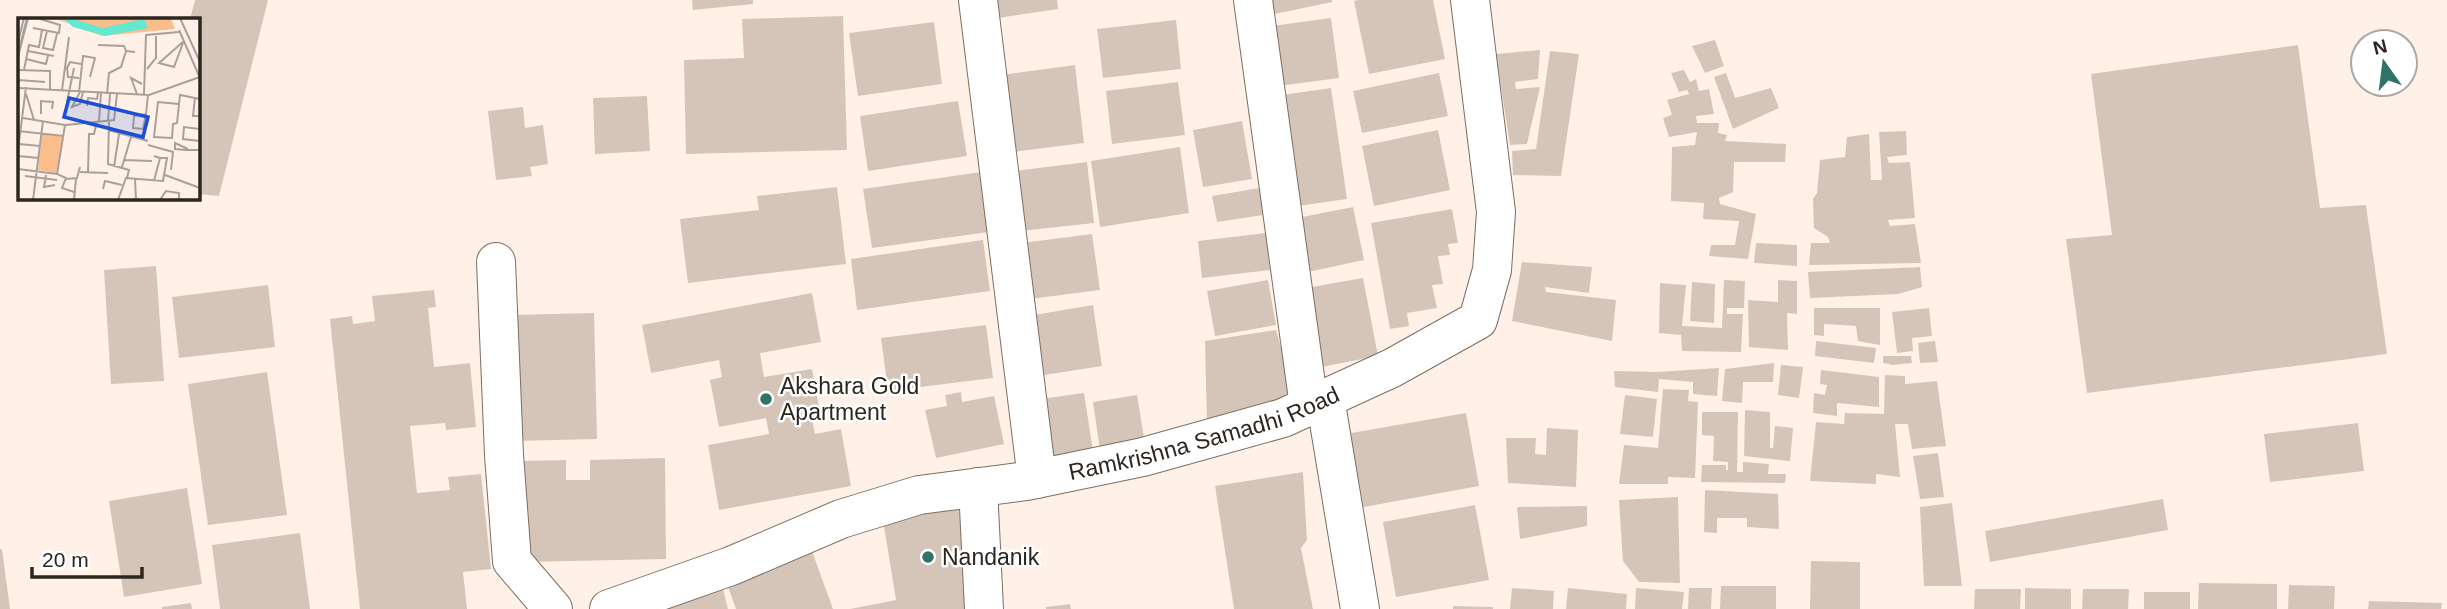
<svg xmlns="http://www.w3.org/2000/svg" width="2447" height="609" viewBox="0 0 2447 609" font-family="Arial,sans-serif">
	<rect width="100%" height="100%" fill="#fff1e7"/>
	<g fill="#d5c5b9">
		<path d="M 195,0 L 268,0 L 219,196 L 198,194 L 198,19 L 190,19 Z"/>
		<path d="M 692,0 L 753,0 L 753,4 L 693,10 Z"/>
		<path d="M 982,0 L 1057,0 L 1058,9 L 985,20 Z"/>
		<path d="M 1262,0 L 1332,0 L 1332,2 L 1265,16 Z"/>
		<path d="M 1358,0 L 1433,0 L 1445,59 L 1369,74 L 1354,1 Z"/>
		<path d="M 843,16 L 847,150 L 686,154 L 684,60 L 744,58 L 742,19 Z"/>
		<path d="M 1331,18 L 1339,78 L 1271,87 L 1264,27 Z"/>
		<path d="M 1176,20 L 1181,69 L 1103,78 L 1097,29 Z"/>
		<path d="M 934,22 L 942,84 L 858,96 L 849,33 Z"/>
		<path d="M 1715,40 L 1724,66 L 1705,73 L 1692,46 Z"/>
		<path d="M 2298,45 L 2320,208 L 2366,205 L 2387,354 L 2087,393 L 2066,239 L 2112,235 L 2091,74 Z"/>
		<path d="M 1540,50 L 1538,79 L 1515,82 L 1516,89 L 1540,87 L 1527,144 L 1510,145 L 1496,54 Z"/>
		<path d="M 1550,51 L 1579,54 L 1561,176 L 1513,175 L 1512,151 L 1536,149 Z"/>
		<path d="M 1075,65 L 1084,143 L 1003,153 L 993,76 Z"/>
		<path d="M 1684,70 L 1690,82 L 1696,79 L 1699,91 L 1709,89 L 1714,114 L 1696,116 L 1697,123 L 1719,123 L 1718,133 L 1727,135 L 1725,141 L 1786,144 L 1785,162 L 1734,162 L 1733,192 L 1719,198 L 1720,204 L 1756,214 L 1748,259 L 1709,256 L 1711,245 L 1735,245 L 1739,221 L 1703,219 L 1704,203 L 1671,201 L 1672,147 L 1695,145 L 1697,132 L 1669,137 L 1663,118 L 1672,115 L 1667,100 L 1689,94 L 1687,90 L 1679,92 L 1671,73 Z"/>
		<path d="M 1439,73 L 1448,116 L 1362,133 L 1353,91 Z"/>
		<path d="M 1726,73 L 1735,98 L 1771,88 L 1779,108 L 1733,129 L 1714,77 Z"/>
		<path d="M 1178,82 L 1185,135 L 1112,144 L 1106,91 Z"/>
		<path d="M 1331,88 L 1347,199 L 1291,207 L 1275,96 Z"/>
		<path d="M 647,96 L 650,151 L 595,154 L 593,98 Z"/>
		<path d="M 958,101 L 967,156 L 868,171 L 860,116 Z"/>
		<path d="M 523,107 L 525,128 L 543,125 L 548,164 L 530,167 L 532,176 L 496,180 L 488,111 Z"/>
		<path d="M 1242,121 L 1252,179 L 1203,187 L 1193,130 Z"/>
		<path d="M 1438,130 L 1450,190 L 1374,206 L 1362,146 Z"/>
		<path d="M 1906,131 L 1907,155 L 1887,157 L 1889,163 L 1910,162 L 1915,218 L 1888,220 L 1890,226 L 1915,224 L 1921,263 L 1809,265 L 1811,243 L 1830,243 L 1828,237 L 1814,228 L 1813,199 L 1817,193 L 1820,160 L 1845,157 L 1847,137 L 1869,134 L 1871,180 L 1882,180 L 1879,132 Z"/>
		<path d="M 1180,147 L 1189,213 L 1100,227 L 1091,161 Z"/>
		<path d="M 1087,162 L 1094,223 L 1012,232 L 1005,172 Z"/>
		<path d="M 981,172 L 989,232 L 872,248 L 863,189 Z"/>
		<path d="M 837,187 L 846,264 L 688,283 L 680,219 L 759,210 L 757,196 Z"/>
		<path d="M 1259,188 L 1263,215 L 1217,222 L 1212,196 Z"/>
		<path d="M 1353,207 L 1364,260 L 1303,273 L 1292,219 Z"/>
		<path d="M 1452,209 L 1458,243 L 1448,244 L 1450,255 L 1438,256 L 1443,284 L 1432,285 L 1437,308 L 1407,313 L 1409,326 L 1390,329 L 1371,223 Z"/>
		<path d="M 1266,233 L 1270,270 L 1202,278 L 1198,241 Z"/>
		<path d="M 1092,234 L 1100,290 L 1022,300 L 1015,244 Z"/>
		<path d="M 983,240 L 990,291 L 857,310 L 851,259 Z"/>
		<path d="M 1756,243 L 1797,245 L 1797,266 L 1754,263 Z"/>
		<path d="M 1522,262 L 1592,267 L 1589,293 L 1545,287 L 1546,292 L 1616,300 L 1612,341 L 1512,321 Z"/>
		<path d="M 156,266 L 164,381 L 111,384 L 104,270 Z"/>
		<path d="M 1920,267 L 1922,287 L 1898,294 L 1810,298 L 1808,272 Z"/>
		<path d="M 1363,278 L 1378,356 L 1321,367 L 1306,288 Z"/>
		<path d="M 1268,280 L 1276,325 L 1215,336 L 1207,291 Z"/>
		<path d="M 1724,280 L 1745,281 L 1744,308 L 1727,308 L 1727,314 L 1743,314 L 1741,352 L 1682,351 L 1681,335 L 1659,333 L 1660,283 L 1686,285 L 1682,326 L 1722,328 Z"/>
		<path d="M 1778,280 L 1797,281 L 1797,314 L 1787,313 L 1788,350 L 1749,347 L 1748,300 L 1778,302 Z"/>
		<path d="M 1692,282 L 1715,284 L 1714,323 L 1690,321 Z"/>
		<path d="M 268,285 L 275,347 L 179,358 L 172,297 Z"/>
		<path d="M 434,290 L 436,307 L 428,308 L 434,367 L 470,363 L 476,427 L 446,430 L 445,423 L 410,426 L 417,493 L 450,490 L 448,477 L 481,474 L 491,569 L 463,572 L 467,609 L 360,609 L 330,319 L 352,316 L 353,324 L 375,321 L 372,296 Z"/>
		<path d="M 812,293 L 821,342 L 760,353 L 764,377 L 812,369 L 821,418 L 812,420 L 815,434 L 841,429 L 851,486 L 719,510 L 708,445 L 769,434 L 766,418 L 719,427 L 710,380 L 722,377 L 719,360 L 651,373 L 642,325 Z"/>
		<path d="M 1093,305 L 1102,366 L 1031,377 L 1022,317 Z"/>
		<path d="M 1814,308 L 1880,308 L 1880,345 L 1858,341 L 1856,326 L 1824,324 L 1824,336 L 1814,335 Z"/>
		<path d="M 1929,308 L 1932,336 L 1912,338 L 1913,351 L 1897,353 L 1892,312 Z"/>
		<path d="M 594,313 L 597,439 L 514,441 L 511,315 Z"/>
		<path d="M 986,325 L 993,378 L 888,391 L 881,338 Z"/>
		<path d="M 1276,330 L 1292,385 L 1288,393 L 1279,400 L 1207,423 L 1205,341 Z"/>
		<path d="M 1816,341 L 1876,348 L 1874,363 L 1815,356 Z"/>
		<path d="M 1935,341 L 1938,362 L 1920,363 L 1918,343 Z"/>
		<path d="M 1883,356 L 1911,356 L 1912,363 L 1893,365 L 1883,363 Z"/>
		<path d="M 1774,363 L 1773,382 L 1743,382 L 1742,403 L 1722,401 L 1725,369 Z"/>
		<path d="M 1781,365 L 1803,367 L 1799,398 L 1778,395 Z"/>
		<path d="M 1719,368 L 1717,396 L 1693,394 L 1693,382 L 1659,379 L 1658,392 L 1615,387 L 1614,371 L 1657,372 Z"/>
		<path d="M 1821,370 L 1879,377 L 1879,407 L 1837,403 L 1837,416 L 1813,413 L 1814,393 L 1825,395 L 1827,385 L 1820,384 Z"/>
		<path d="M 267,372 L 287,515 L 208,525 L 188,384 Z"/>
		<path d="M 1885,375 L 1905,376 L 1905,384 L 1937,381 L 1946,446 L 1912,449 L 1908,424 L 1895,424 L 1900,477 L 1876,474 L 1876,484 L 1810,481 L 1816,422 L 1844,424 L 1845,413 L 1884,414 Z"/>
		<path d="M 1663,389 L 1689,390 L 1688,401 L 1698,402 L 1695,478 L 1668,477 L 1668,484 L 1619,484 L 1624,445 L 1658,448 Z"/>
		<path d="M 961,392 L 962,402 L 994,396 L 1004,444 L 936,458 L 925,410 L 947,406 L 945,395 Z"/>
		<path d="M 1084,393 L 1093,451 L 1041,459 L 1033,400 Z"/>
		<path d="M 1137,395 L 1146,450 L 1101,457 L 1093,402 Z"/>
		<path d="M 1625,395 L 1657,399 L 1653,437 L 1620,434 Z"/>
		<path d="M 1745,410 L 1770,412 L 1770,448 L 1773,448 L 1775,426 L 1793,428 L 1790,461 L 1744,456 Z"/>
		<path d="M 1702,412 L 1738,412 L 1737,472 L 1743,472 L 1743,462 L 1769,464 L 1768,474 L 1786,474 L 1785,483 L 1701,482 L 1702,465 L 1726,465 L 1726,470 L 1728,470 L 1728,462 L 1713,461 L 1714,436 L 1702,435 Z"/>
		<path d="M 1466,413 L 1479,486 L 1353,509 L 1340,435 Z"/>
		<path d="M 2358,423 L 2364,471 L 2270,482 L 2264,434 Z"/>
		<path d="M 1547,428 L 1578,430 L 1576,487 L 1508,483 L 1506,438 L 1536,438 L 1535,454 L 1546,455 Z"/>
		<path d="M 1938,453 L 1944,497 L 1920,499 L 1913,456 Z"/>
		<path d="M 665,458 L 666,559 L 521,562 L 519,461 L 566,460 L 566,480 L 590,480 L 590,460 Z"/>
		<path d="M 1303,472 L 1307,540 L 1301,548 L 1313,609 L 1234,609 L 1215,486 Z"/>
		<path d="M 187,488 L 202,584 L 124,597 L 109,501 Z"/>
		<path d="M 1705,490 L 1778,494 L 1779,529 L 1747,527 L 1747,518 L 1717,518 L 1717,533 L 1704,532 Z"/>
		<path d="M 1678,497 L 1680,583 L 1639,582 L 1623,561 L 1619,500 Z"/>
		<path d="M 2163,499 L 2168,530 L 1990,562 L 1985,531 Z"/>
		<path d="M 957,501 L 976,609 L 850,609 L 896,600 L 882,514 Z"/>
		<path d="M 1952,503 L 1962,586 L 1924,586 L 1920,507 Z"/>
		<path d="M 1475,505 L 1489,580 L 1396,597 L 1383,522 Z"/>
		<path d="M 1587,506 L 1587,526 L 1520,539 L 1517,507 Z"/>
		<path d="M 300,533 L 310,609 L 220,609 L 212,545 Z"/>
		<path d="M 809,543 L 833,609 L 736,609 L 723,573 Z"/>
		<path d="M 0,549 L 2,549 L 10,609 L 0,609 Z"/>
		<path d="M 1811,561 L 1860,562 L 1860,609 L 1810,609 Z"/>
		<path d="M 2199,583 L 2277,584 L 2277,609 L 2198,609 Z"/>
		<path d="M 722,585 L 728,609 L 652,609 Z"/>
		<path d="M 2289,585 L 2335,586 L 2334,609 L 2288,609 Z"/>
		<path d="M 1721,586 L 1776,586 L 1776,609 L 1720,609 Z"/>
		<path d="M 1512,588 L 1554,591 L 1553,609 L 1510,609 Z"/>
		<path d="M 1568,588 L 1627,594 L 1626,609 L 1566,609 Z"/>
		<path d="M 1636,588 L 1684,592 L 1682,609 L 1635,609 Z"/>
		<path d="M 1689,588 L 1712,588 L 1711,609 L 1688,609 Z"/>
		<path d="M 2025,588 L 2071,589 L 2071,609 L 2025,609 Z"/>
		<path d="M 1975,589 L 2021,589 L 2020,609 L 1974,609 Z"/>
		<path d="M 2083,589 L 2129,589 L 2128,609 L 2082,609 Z"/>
		<rect x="2144" y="592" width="46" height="17"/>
		<path d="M 2369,601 L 2442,603 L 2441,609 L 2368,609 Z"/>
		<path d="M 191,603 L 192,609 L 162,609 L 162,607 Z"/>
		<path d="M 1070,604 L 1071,609 L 1046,609 L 1046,607 Z"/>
		<path d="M 1453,606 L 1493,607 L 1493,609 L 1453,609 Z"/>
	</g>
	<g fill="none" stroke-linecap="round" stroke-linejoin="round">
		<g stroke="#7c6e63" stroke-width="40">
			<g id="minor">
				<path d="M 978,0 L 1037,479"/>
				<path d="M 1253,0 L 1309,406"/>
				<path d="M 496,262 L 504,455 L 512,561 L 553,609"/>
				<path d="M 1325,398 L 1360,609"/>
				<path d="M 978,487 L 984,609"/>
				<path id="s1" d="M 609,609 L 731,566 L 841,519 L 919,495 L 1027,481 L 1143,457 L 1283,418 L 1392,368 L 1478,320 L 1492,270 L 1496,212 L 1470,0"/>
			</g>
		</g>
		<use href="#minor" stroke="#fff" stroke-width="38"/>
	</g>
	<g fill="#307467" stroke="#fff" stroke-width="2.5">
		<circle cx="766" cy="399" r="7"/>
		<circle cx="928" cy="557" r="7"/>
	</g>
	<g text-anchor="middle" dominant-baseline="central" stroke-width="5" stroke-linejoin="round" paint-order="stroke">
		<g font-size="23" fill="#2c2621" stroke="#fff" text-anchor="start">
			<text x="780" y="386">Akshara Gold<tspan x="780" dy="26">Apartment</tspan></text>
			<text x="942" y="557">Nandanik</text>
		</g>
		<g font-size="23" fill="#2c2621" stroke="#fff">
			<text stroke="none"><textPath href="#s1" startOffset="623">Ramkrishna Samadhi Road</textPath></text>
		</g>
	</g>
	<g transform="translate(18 18)">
		<rect width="182" height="182" fill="#fff1e7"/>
		<path d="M 36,0 L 153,0 L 157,11 L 84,18 ZM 24,116 L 46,119 L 38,155 L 20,152 Z" fill="#fcbd8d"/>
		<path d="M 53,0 L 84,10 L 126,1 L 130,10 L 87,18 L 55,9 L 47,2 Z" fill="#63e9d0"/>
		<path fill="none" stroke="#aba098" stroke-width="2" d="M 162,0 L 182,44M 15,10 L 41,15 L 42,7 L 19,0M 161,12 L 182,60M 29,13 L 25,30 L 35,32 L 39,16M 0,24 L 6,0M 165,25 L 156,49 L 141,45 L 166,23M 80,27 L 106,28 L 108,33M 10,33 L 36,38M 0,35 L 9,0M 0,39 L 10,0M 8,41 L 28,46 L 30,38M 129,51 L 138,40 L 138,16M 0,52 L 32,53 L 32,71M 6,52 L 11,27 L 21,29 L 24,12M 61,60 L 50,59 L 49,50 L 52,44 L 63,46M 0,68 L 1,62 L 27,64M 0,70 L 131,77 L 182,59M 44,72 L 51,19M 61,74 L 65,38 L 77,40 L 72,59M 62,74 L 54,89 L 62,86 L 65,74M 8,76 L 16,102M 89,76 L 91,55 L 103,49 L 108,33 L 117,34M 119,76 L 113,60 L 124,66M 126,76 L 128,17 L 161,14M 177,80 L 175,98 L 182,98M 49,84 L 56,50M 161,86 L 140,84 L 136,119 L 154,120 L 155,106 L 159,105 L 162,77 L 182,81M 69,88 L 70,80 L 79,81 L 80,75M 23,96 L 23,83 L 35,84 L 34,91M 128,96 L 125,111 L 115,110 L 116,98 L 128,96 L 130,77M 5,100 L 47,107 L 39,156 L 48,160 L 44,170 L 56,174M 81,103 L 83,75M 90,103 L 92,76M 91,103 L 90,146 L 111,152 L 109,160M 48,107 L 96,102 L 99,76M 182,111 L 166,109 L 165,121 L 182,123M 90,112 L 130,123M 0,113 L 46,118M 1,126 L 22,128M 130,127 L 155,134 L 153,152M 170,131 L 157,125 L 157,131 L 168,132 L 182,132M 0,132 L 8,69M 0,138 L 21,140M 136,138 L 142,140 L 136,163M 106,142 L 134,143M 96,149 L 101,116M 104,149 L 113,119M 0,151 L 39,156M 62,154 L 90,155M 70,154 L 71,116 L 76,116 L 79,103M 28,157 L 26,169 L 37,167M 147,157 L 182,170M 7,158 L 39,162M 48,161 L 59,160 L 62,149M 117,161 L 118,182M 85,171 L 87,163 L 104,167M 15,182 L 25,103M 56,182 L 58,161M 100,182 L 108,160 L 145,163 L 149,140 L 140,140M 142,182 L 148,173 L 161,175 L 161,182"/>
		<path fill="#1d4ed8" fill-opacity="0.15" stroke="#1d4ed8" stroke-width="3.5" d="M 51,80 L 130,99 L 125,119 L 46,99 Z"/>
		<rect width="182" height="182" fill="none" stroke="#2c2621" stroke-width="3.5"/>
	</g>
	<g transform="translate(2384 63) rotate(346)"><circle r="33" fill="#ffffff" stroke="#aba8a6" stroke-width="2"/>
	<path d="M0-5L12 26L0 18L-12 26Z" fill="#307467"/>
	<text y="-10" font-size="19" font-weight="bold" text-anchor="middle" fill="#2c2621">N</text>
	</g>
	<path d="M32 567v10h110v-10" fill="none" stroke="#2c2621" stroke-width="3.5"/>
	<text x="42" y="567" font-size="21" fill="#2c2621" stroke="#ffffff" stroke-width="5" paint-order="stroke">20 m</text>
</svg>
